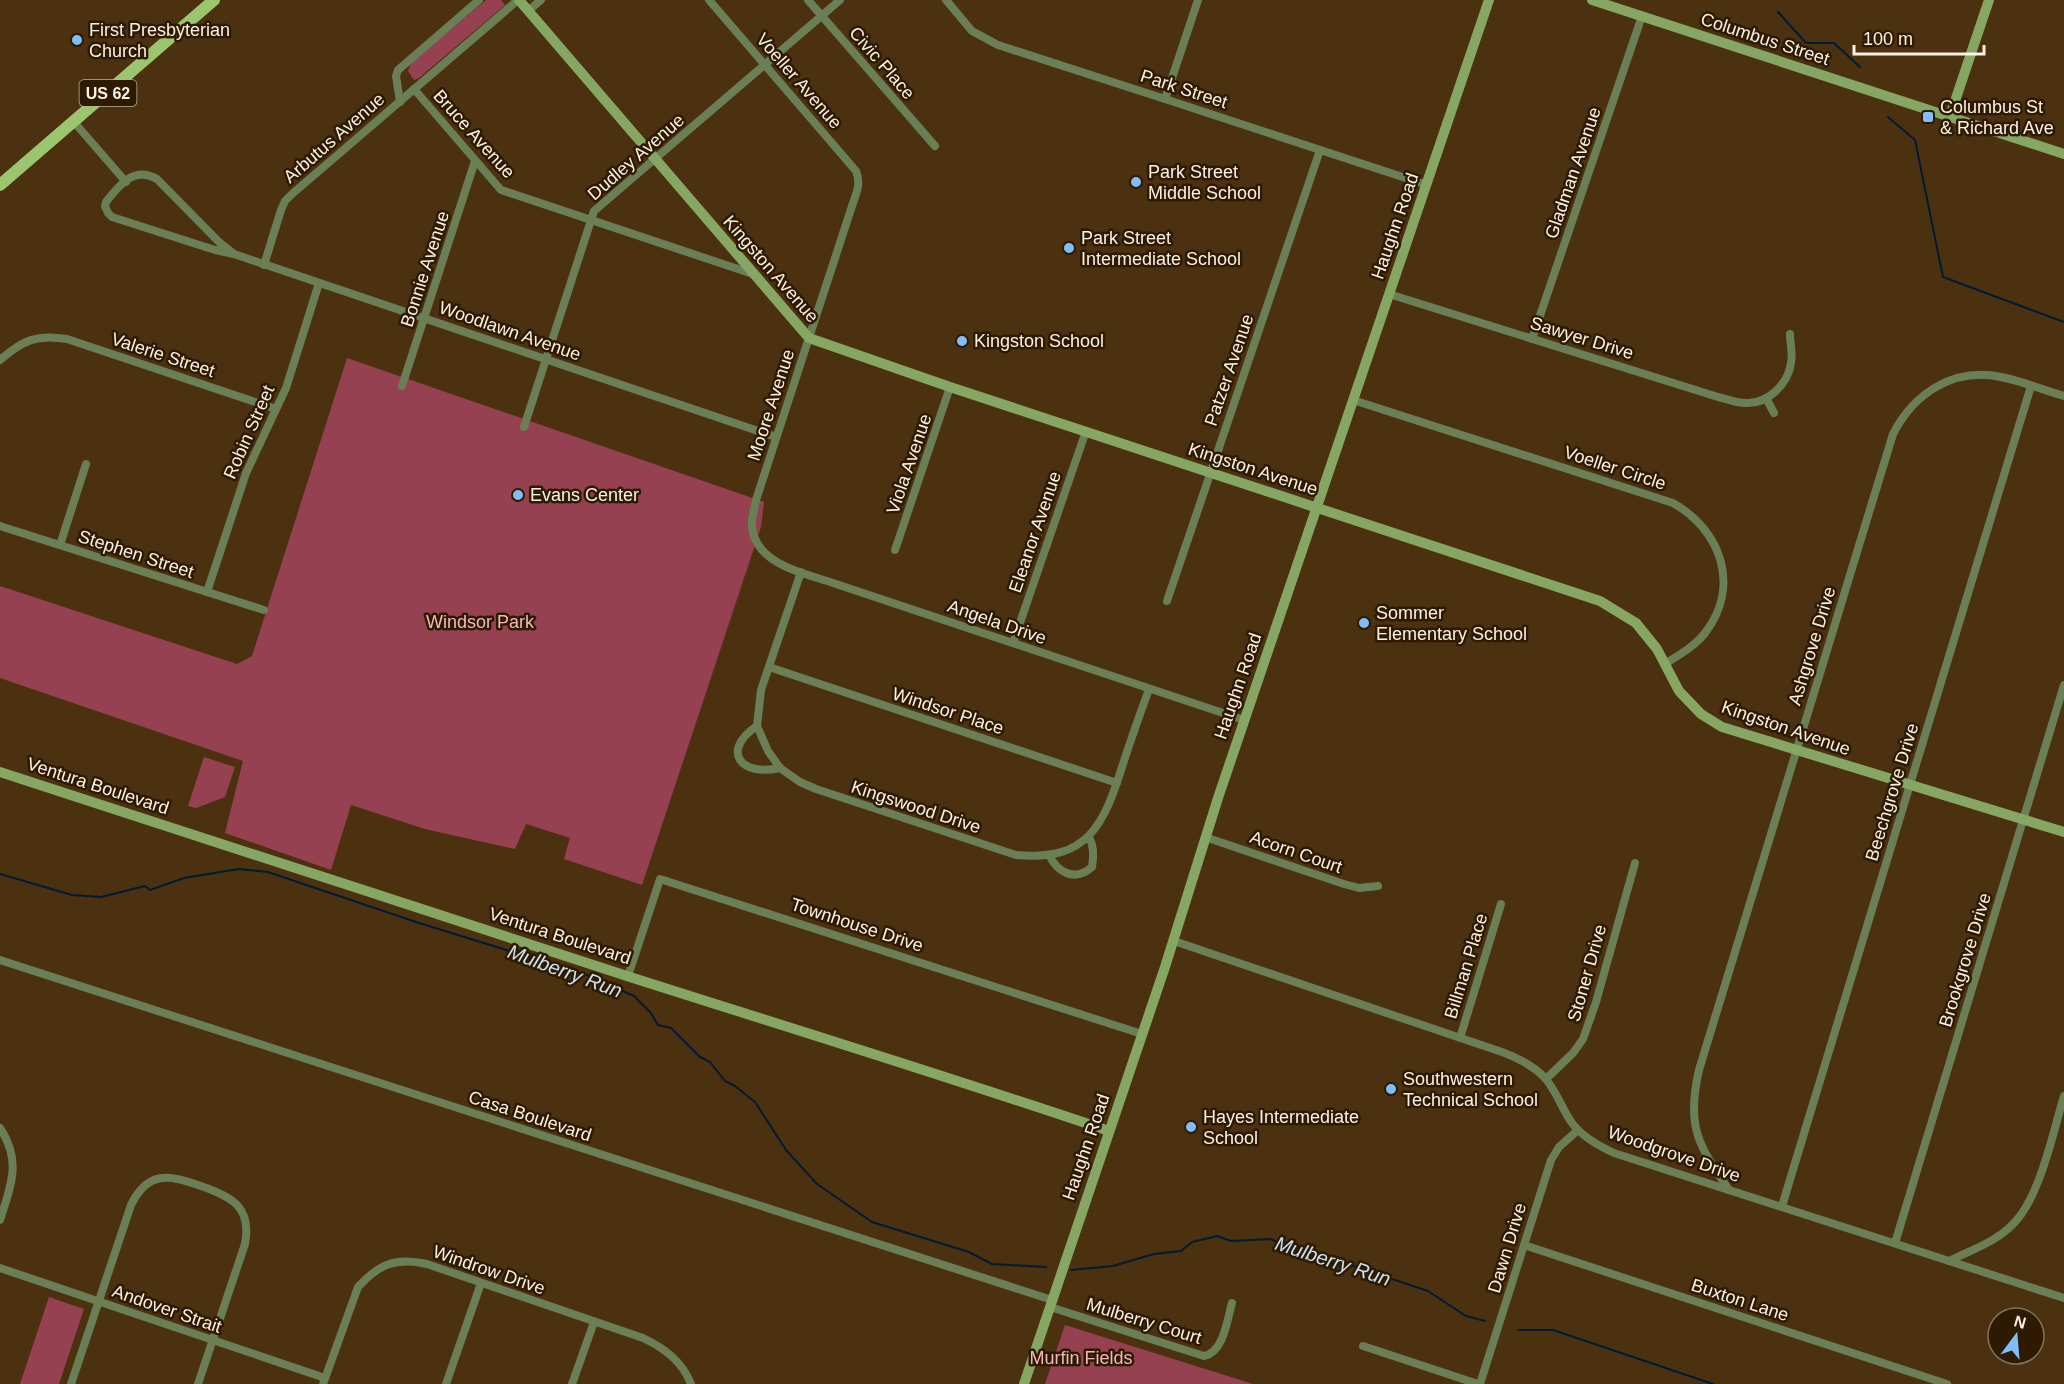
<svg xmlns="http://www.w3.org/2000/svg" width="2064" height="1384" viewBox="0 0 2064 1384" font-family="Arial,sans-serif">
	<rect width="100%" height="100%" fill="#4b3110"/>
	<g fill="#964152">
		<path d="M 486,0 L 501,0 L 505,5 L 419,78 L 414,80 L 408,71 L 411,63 Z"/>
		<path d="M 347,358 L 764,502 L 761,527 L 642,885 L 564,859 L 570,838 L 526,824 L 515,849 L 425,829 L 351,805 L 331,870 L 225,833 L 243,761 L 0,678 L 0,586 L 237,664 L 252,656 Z"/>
		<path d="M 204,757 L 235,767 L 225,797 L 196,808 L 188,806 Z"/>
		<path d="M 49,1297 L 84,1309 L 59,1384 L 20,1384 Z"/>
		<path d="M 1065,1325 L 1253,1384 L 1045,1384 Z"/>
	</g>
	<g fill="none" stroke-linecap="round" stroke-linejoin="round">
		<g stroke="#011b35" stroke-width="2">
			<path d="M 1778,12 L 1806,43 L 1834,43 L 1860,67"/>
			<path d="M 1888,117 L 1915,140 L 1943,277 L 2064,322"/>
			<path d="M 0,874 L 72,895 L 101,897 L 145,886 L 150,890 L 184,878 L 239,869 L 268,872 L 416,922 L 587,975 L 634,996 L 650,1012 L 658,1025 L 671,1028 L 700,1057 L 710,1062 L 725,1081 L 735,1086 L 755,1102 L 786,1150 L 817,1184 L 872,1222 L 969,1252 L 992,1264 L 1046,1267"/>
			<path d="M 1071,1270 L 1113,1266 L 1154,1254 L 1181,1251 L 1192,1242 L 1217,1236 L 1231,1241 L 1271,1239 L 1295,1251 L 1320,1255 L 1428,1291 L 1466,1316 L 1485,1321"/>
			<path d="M 1518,1330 L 1553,1330 L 1713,1384"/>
		</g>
		<g stroke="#6a7f55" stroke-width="8">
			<path d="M 709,0 L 856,171 C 861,182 857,192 853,203 L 756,500 C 755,506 753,513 752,519 C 749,563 801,572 833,583 L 1244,720"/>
			<path d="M 808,0 L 935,146"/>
			<path d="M 946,0 L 972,31 L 998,45 L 1165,99 L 1427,185"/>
			<path d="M 528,11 L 541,0"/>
			<path d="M 414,89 L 501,190 L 753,274"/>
			<path d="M 1165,99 L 1198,0"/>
			<path d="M 400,102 L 396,76 L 398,70 L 479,0"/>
			<path d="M 74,122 L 126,182"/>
			<path d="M 234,254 L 220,243 L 157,179 C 134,166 120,184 106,202 L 105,206 L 108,213 L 112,217 L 215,250 L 234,254 L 776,437"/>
			<path d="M 264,265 L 281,210 L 285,201 L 292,194 L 518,0"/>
			<path d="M 1389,294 L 1718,397 C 1727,399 1737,403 1746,403 C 1768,404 1788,384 1791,363 C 1793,354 1790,343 1790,334"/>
			<path d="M 1532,339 L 1642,16"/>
			<path d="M 0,360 C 23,340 37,334 67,339 L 276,409"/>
			<path d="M 402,386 L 475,161"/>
			<path d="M 1766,398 L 1774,413"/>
			<path d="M 1353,400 L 1673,503 C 1721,530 1741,586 1705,633 C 1695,646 1679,655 1665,664"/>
			<path d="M 524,427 L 594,211 L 840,0"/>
			<path d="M 0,526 L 264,610"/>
			<path d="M 60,545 L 86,464"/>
			<path d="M 895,550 L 950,387"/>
			<path d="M 801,572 L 761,690 L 757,726 L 768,751 L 780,768 L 800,782 L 816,789 L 1016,855 C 1089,862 1104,824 1123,764 C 1131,739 1140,714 1149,689"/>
			<path d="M 207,592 L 246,473 L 286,388 L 319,283"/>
			<path d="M 1167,601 L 1320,150"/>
			<path d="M 1013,643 L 1086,431"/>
			<path d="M 769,667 L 1117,783"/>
			<path d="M 757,726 C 720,751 741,777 780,768"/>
			<path d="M 1205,837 L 1344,884 L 1359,888 L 1378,886"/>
			<path d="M 1049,855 C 1058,873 1075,882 1092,867 C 1094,856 1094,846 1089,837"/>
			<path d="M 1174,941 L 1502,1052 C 1518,1058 1533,1065 1545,1078 C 1557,1092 1562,1109 1572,1123 C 1582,1137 1599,1146 1614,1153 L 2064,1298"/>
			<path d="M 0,960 L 1052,1300"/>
			<path d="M 628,976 L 660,879 L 1142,1034"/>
			<path d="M 1460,1038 L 1501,904"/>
			<path d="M 1546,1079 L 1573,1053 L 1583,1039 L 1596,1002 L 1635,863"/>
			<path d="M 0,1128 C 22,1161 11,1185 0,1220"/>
			<path d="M 1729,1190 C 1698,1145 1686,1126 1699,1070 L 1893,434 C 1914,393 1954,367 2001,377 C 2022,381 2043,390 2064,396"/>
			<path d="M 1782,1206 L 2031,386"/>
			<path d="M 1895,1243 L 2064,685"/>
			<path d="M 1524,1245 L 1947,1384"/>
			<path d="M 1949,1261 C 1971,1250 1996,1242 2013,1224 C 2040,1198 2053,1132 2064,1096"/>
			<path d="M 0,1268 L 325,1378"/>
			<path d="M 1050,1307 L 1204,1356 C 1224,1352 1227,1320 1232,1303"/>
			<path d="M 1363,1346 L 1478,1384"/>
			<path d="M 71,1384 L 131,1205 C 148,1170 169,1175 201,1186 C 232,1197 252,1207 245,1244 L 198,1384"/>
			<path d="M 323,1384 L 358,1287 C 379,1264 395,1257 427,1264 L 643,1338 C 664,1348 682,1361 691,1384"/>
			<path d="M 446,1384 L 481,1283"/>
			<path d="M 572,1384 L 594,1322"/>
			<path d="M 1480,1384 L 1551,1160 L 1559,1147 L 1578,1130"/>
		</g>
		<g stroke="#86a763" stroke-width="10">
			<path d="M 519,0 L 809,338 L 950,387 L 1600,601 L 1636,623 L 1657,649 L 1679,691 L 1701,714 L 1722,727 L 2064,832"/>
			<path d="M 1592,0 L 2064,154"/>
			<path d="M 1950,116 L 1989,0"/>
			<path d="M 0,772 C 210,839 420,909 630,977 C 790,1028 950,1077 1109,1131"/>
			<path d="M 1024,1384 L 1165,967 L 1218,798 L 1489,0"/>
		</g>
		<path stroke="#9bc66d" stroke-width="12" d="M 0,185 L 214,0"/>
	</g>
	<g fill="#81bdfa" stroke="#2d1a01" stroke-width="2">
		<circle cx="77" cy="40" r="6"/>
		<rect x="1922" y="111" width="12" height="12" rx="3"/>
		<circle cx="1136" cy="182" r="6"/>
		<circle cx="1069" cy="248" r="6"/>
		<circle cx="962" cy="341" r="6"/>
		<circle cx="518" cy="495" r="6"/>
		<circle cx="1364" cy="623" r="6"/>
		<circle cx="1391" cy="1089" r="6"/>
		<circle cx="1191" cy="1127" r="6"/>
	</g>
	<g text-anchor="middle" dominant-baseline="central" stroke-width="5" stroke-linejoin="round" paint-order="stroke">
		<rect fill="#2d1a01" stroke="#beb0a1" stroke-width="1.5" x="79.5" y="80" width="57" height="26" rx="4.5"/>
		<g font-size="16" font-weight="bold" fill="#fcf1e5">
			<text x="108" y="93">US 62</text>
		</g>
		<g font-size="18" fill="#fcf1e5" stroke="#2d1a01" text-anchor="start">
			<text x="89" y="30">First Presbyterian<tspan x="89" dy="21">Church</tspan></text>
			<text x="1940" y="107">Columbus St<tspan x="1940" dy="21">&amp; Richard Ave</tspan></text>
			<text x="1148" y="172">Park Street<tspan x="1148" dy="21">Middle School</tspan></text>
			<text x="1081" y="238">Park Street<tspan x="1081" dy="21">Intermediate School</tspan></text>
			<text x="974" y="341">Kingston School</text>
			<text x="530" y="495">Evans Center</text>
			<text x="1376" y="613">Sommer<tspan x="1376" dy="21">Elementary School</tspan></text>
			<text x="1403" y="1079">Southwestern<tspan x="1403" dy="21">Technical School</tspan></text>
			<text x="1203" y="1117">Hayes Intermediate<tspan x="1203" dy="21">School</tspan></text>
		</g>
		<g font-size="18" fill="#fcf1e5" stroke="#2d1a01">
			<text transform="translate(1765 39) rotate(18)">Columbus Street</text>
			<text transform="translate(882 63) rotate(49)">Civic Place</text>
			<text transform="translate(799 81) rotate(49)">Voeller Avenue</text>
			<text transform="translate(1184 89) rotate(18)">Park Street</text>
			<text transform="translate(474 134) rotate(48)">Bruce Avenue</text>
			<text transform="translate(334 138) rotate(-41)">Arbutus Avenue</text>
			<text transform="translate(636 157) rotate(-41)">Dudley Avenue</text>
			<text transform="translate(1573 173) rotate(-71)">Gladman Avenue</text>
			<text transform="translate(1395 226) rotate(-71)">Haughn Road</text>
			<text transform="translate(425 269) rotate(-72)">Bonnie Avenue</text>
			<text transform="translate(771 269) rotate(49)">Kingston Avenue</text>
			<text transform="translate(510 331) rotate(19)">Woodlawn Avenue</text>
			<text transform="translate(1582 338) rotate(17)">Sawyer Drive</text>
			<text transform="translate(163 355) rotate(18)">Valerie Street</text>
			<text transform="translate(1229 370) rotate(-71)">Patzer Avenue</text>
			<text transform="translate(771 405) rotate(-72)">Moore Avenue</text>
			<text transform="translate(249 432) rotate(-66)">Robin Street</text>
			<text transform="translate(909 464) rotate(-71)">Viola Avenue</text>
			<text transform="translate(1615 468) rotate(18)">Voeller Circle</text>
			<text transform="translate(1253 469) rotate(18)">Kingston Avenue</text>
			<text transform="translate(1035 532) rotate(-71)">Eleanor Avenue</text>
			<text transform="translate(136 554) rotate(18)">Stephen Street</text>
			<text transform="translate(997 622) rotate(19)">Angela Drive</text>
			<text transform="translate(1812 646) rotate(-73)">Ashgrove Drive</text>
			<text transform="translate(1238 686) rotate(-71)">Haughn Road</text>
			<text transform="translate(948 711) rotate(18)">Windsor Place</text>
			<text transform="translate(1786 728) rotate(19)">Kingston Avenue</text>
			<text transform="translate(98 786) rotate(18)">Ventura Boulevard</text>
			<text transform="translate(1892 792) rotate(-73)">Beechgrove Drive</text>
			<text transform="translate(916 807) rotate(18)">Kingswood Drive</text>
			<text transform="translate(1296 852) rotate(19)">Acorn Court</text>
			<text transform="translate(857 925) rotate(18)">Townhouse Drive</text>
			<text transform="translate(560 936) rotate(18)">Ventura Boulevard</text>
			<text transform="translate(1965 960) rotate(-73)">Brookgrove Drive</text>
			<text transform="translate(1466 966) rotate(-73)">Billman Place</text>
			<text transform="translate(1587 973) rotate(-74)">Stoner Drive</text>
			<text transform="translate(530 1116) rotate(18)">Casa Boulevard</text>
			<text transform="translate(1086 1147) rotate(-71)">Haughn Road</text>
			<text transform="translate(1674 1154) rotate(19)">Woodgrove Drive</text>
			<text transform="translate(1507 1248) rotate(-73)">Dawn Drive</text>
			<text transform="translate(489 1270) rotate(19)">Windrow Drive</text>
			<text transform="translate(1740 1300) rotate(18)">Buxton Lane</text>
			<text transform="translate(167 1309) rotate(19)">Andover Strait</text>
			<text transform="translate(1144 1321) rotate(17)">Mulberry Court</text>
		</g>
		<g font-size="18" fill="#f4b7bf" stroke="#2d1a01">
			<text x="480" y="622">Windsor Park</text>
			<text x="1081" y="1358">Murfin Fields</text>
		</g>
		<g font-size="20" font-style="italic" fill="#cce0f5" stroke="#2d1a01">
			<text transform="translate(565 971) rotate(20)">Mulberry Run</text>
			<text transform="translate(1333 1261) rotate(18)">Mulberry Run</text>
		</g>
	</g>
	<g transform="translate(2016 1336) rotate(16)"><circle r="28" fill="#2d1a01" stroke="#80705c" stroke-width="1.5"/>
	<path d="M0-4.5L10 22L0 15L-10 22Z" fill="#81bdfa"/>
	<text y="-9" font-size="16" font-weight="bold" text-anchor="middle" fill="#fcf1e5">N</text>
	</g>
	<path d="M1854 45v9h130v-9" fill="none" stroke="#fcf1e5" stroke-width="3"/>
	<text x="1863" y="45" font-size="18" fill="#fcf1e5" stroke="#2d1a01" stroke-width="4.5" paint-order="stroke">100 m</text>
</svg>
